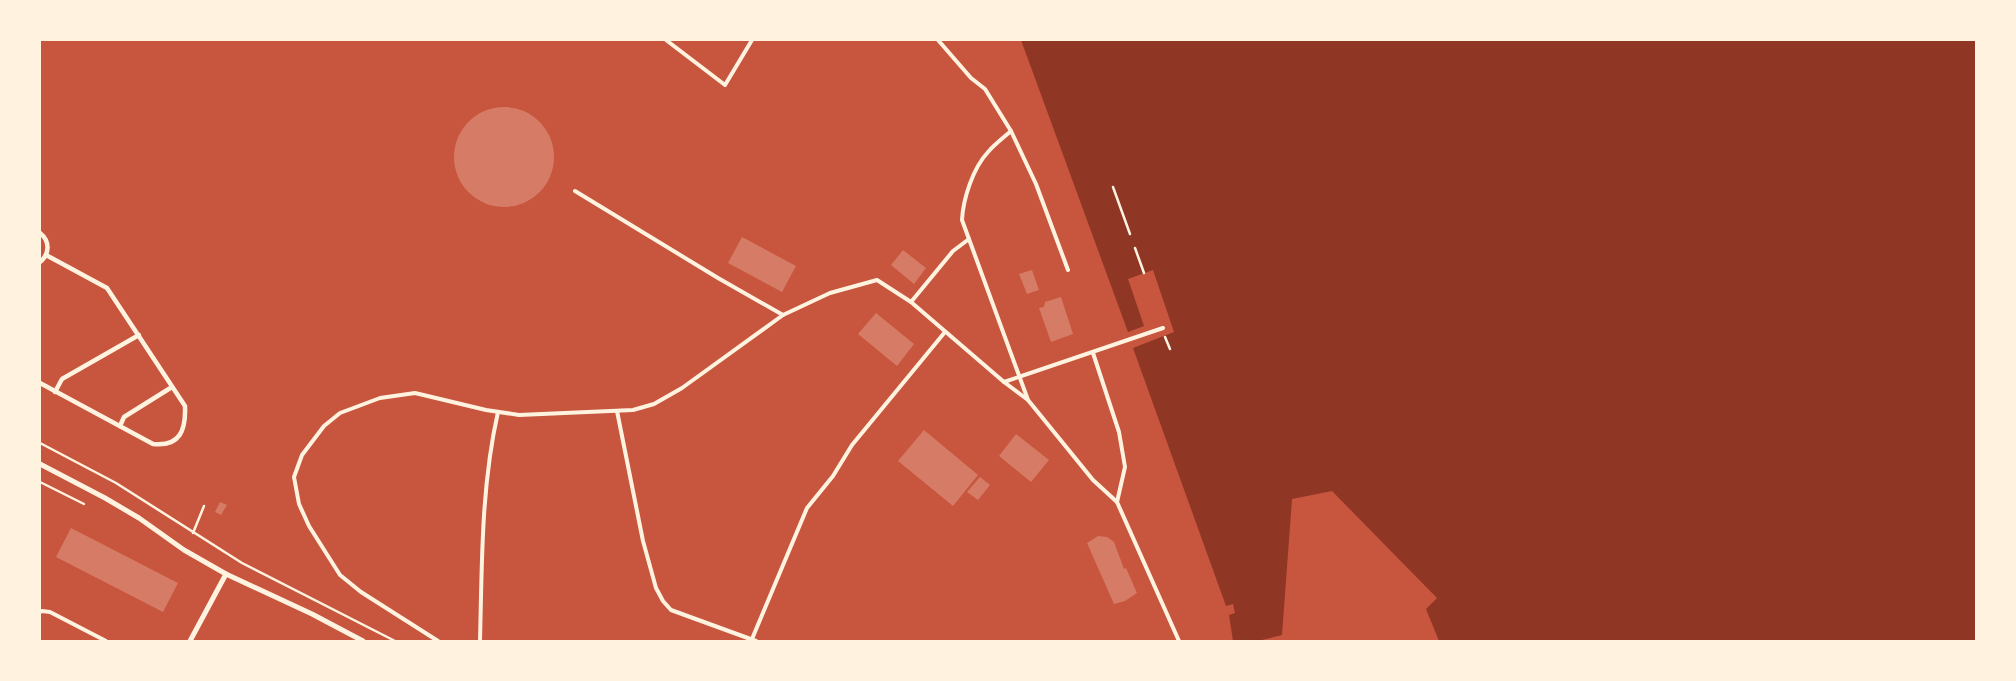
<svg xmlns="http://www.w3.org/2000/svg" width="2016" height="681" viewBox="0 0 2016 681" font-family="'Fira Sans Condensed',sans-serif">
	<rect width="100%" height="100%" fill="#c8553d"/>
	<path fill="#8f3625" d="M 1021,40 L 1976,40 L 1976,641 L 1439,641 L 1426,609 L 1437,598 L 1332,491 L 1292,499 L 1282,635 L 1258,641 L 1233,641 L 1229,615 L 1235,613 L 1233,604 L 1226,606 L 1133,348 L 1174,332 L 1153,270 L 1128,279 L 1144,326 L 1128,332 Z"/>
	<g fill="#d67c66">
		<circle cx="504" cy="157" r="50"/>
		<path d="M 742,237 L 796,266 L 782,292 L 728,263 Z"/>
		<path d="M 903,250 L 926,268 L 914,284 L 891,265 Z"/>
		<path d="M 1032,270 L 1039,290 L 1027,294 L 1019,274 Z"/>
		<path d="M 1061,297 L 1073,334 L 1051,342 L 1039,308 L 1044,307 L 1045,302 Z"/>
		<path d="M 876,313 L 914,344 L 897,366 L 858,334 Z"/>
		<path d="M 924,430 L 978,475 L 953,506 L 898,461 Z"/>
		<path d="M 1016,434 L 1049,460 L 1031,482 L 999,456 Z"/>
		<path d="M 980,477 L 990,485 L 978,500 L 967,492 Z"/>
		<path d="M 220,502 L 227,505 L 221,515 L 215,512 Z"/>
		<path d="M 71,528 L 178,583 L 163,612 L 56,557 Z"/>
		<path d="M 1098,536 L 1107,537 L 1114,542 L 1124,569 L 1126,568 L 1137,593 L 1125,601 L 1114,604 L 1087,543 Z"/>
	</g>
	<g fill="none" stroke-linecap="round" stroke-linejoin="round">
		<g stroke="#fff3e0" stroke-width="2.5">
			<path d="M 1113,187 L 1130,234"/>
			<path d="M 1135,248 L 1144,273"/>
			<path d="M 1165,337 L 1170,349"/>
			<path d="M 40,443 L 116,483 L 242,563 L 395,641"/>
			<path d="M 40,482 L 84,504"/>
			<path d="M 193,533 L 204,506"/>
		</g>
		<g stroke="#fff3e0" stroke-width="4">
			<path d="M 666,40 L 725,85 L 752,40"/>
			<path d="M 938,40 L 971,78 L 985,89 L 1011,131 L 1036,184 L 1068,270"/>
			<path d="M 1011,131 C 1003,138 995,144 988,152 C 973,168 963,199 962,220 L 1028,400 L 1093,480 L 1117,502"/>
			<path d="M 575,191 L 718,278 L 783,315 L 830,293 L 877,280 L 911,302 L 1004,382 L 1028,400"/>
			<path d="M 911,302 L 953,251 L 969,239"/>
			<path d="M 1093,353 L 1119,432 L 1125,467 L 1117,502 L 1179,641"/>
			<path d="M 1004,382 L 1163,328"/>
			<path d="M 617,411 L 643,541 L 656,588 L 663,601 L 671,610 L 756,641"/>
			<path d="M 40,612 L 42,611 L 50,612 L 106,641"/>
			<path d="M 752,639 L 807,508 L 833,476 L 852,445 L 945,332"/>
			<path d="M 438,641 L 361,592 L 340,575 L 309,526 L 299,504 L 294,477 L 302,455 L 324,426 L 340,413 L 380,398 L 415,393 L 486,410 L 519,415 L 633,410 L 654,404 L 682,388 L 783,315"/>
			<path d="M 480,641 C 482,564 481,487 498,412"/>
		</g>
		<g stroke="#fff3e0" stroke-width="4.5">
			<path d="M 40,233 C 50,241 50,254 40,262"/>
			<path d="M 40,383 L 153,444 C 180,447 186,430 185,406 L 107,288 L 46,255"/>
			<path d="M 55,392 L 62,379 L 139,335"/>
			<path d="M 120,426 L 124,417 L 172,387"/>
		</g>
		<g stroke="#fff3e0" stroke-width="5">
			<path d="M 40,464 L 105,498 L 139,518 L 184,550 L 226,574 L 312,614 L 363,641"/>
			<path d="M 190,641 L 226,574"/>
		</g>
	</g>
	<rect width="2016" height="681" fill="none" stroke="#fff3e0" stroke-width="82"/>
</svg>
